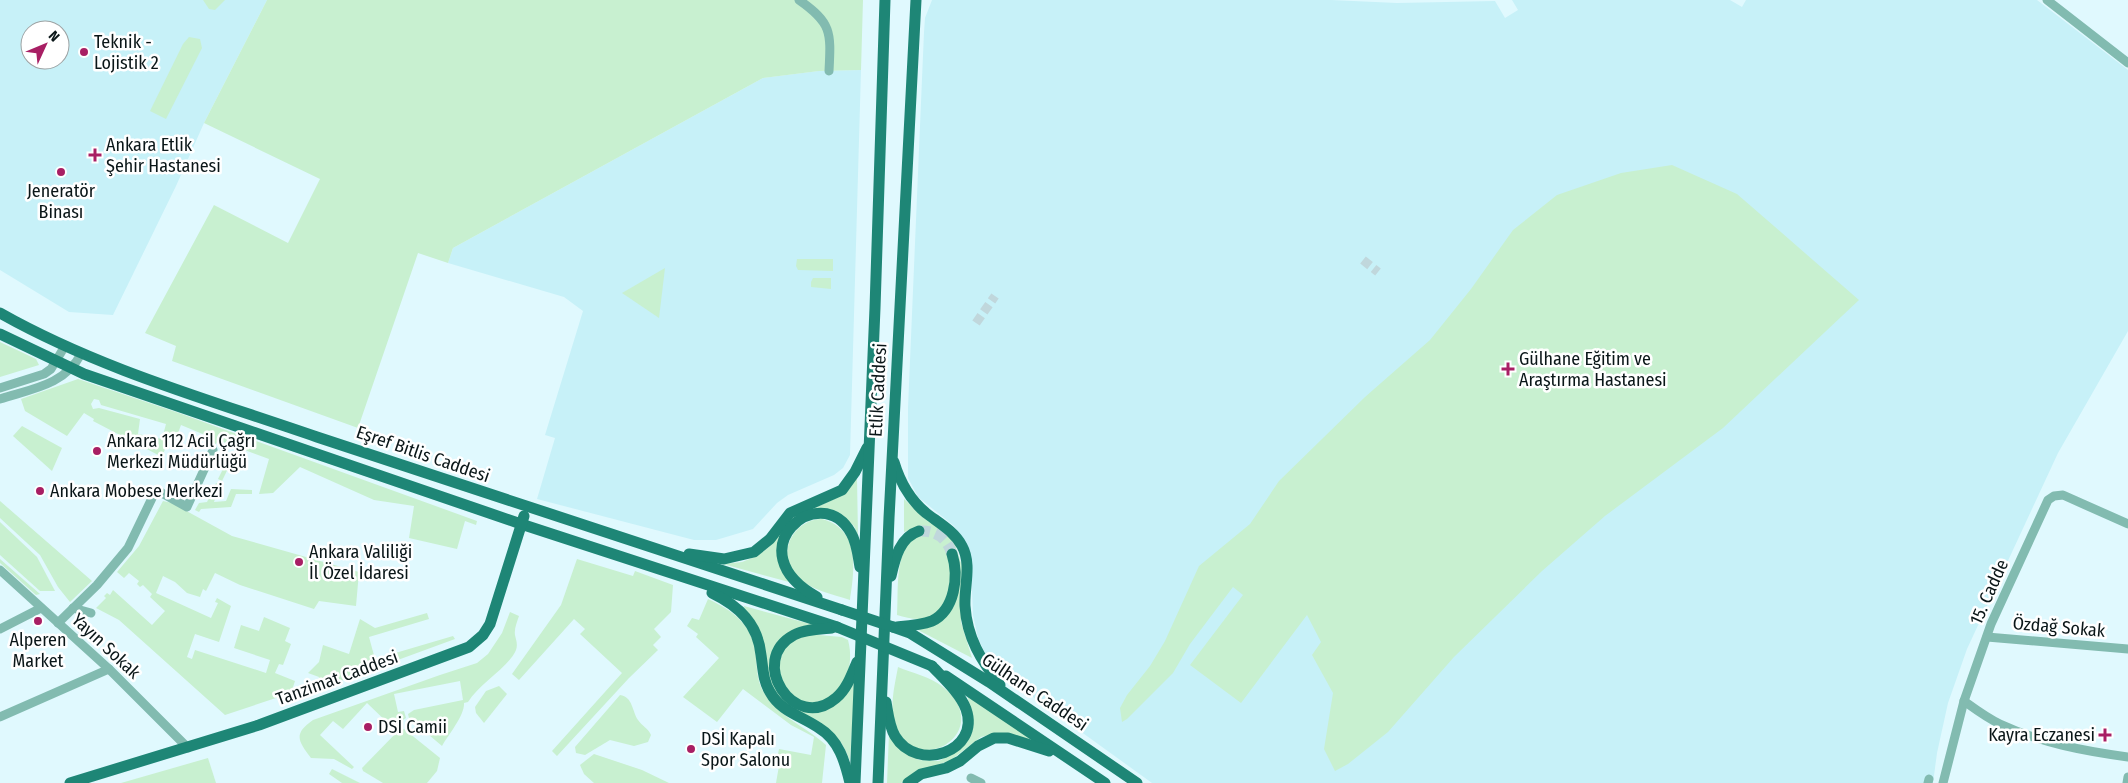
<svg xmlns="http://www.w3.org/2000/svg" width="2128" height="783" viewBox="0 0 2128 783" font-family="'Fira Sans Condensed',sans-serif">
	<rect width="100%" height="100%" fill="#e0f9fe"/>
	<g fill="#c7f1f8" fill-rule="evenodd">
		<path d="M 0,0 L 267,0 L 204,123 L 176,186 L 113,315 L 69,312 L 0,270 ZM 30,30 L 60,30 L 60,60 L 30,60 Z"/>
		<path d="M 932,0 L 1331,0 L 1397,3 L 1495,1 L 1505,18 L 1518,10 L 1512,0 L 1730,0 L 1742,7 L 1746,0 L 2037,0 L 2128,70 L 2128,331 L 2058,453 L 1967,649 L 1948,703 L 1937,753 L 1933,783 L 1152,783 L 1015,684 L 998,669 L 986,655 L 978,638 L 973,615 L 971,567 L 965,543 L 954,526 L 918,497 L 908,478 L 908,408 L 924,32 L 925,18 Z"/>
		<path d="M 861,70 L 850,455 L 843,468 L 834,475 L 788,495 L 777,503 L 753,529 L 716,540 L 694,540 L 537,499 L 555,438 L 545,435 L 583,311 L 564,297 L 448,263 L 453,248 L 763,78 L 819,71 Z"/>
	</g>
	<g fill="#c8f0d0" fill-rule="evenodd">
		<path d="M 203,0 L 225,0 L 215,10 L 209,9 Z"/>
		<path d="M 267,0 L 863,0 L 861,70 L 819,71 L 763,78 L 453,248 L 448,263 L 418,253 L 358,428 L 172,361 L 176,346 L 145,333 L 214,205 L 288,243 L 320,179 L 204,123 Z"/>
		<path d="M 189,37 L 200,39 L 202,48 L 166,119 L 150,111 L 183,44 Z"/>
		<path d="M 1672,165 L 1737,194 L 1859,300 L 1723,428 L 1605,516 L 1542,571 L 1454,657 L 1388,732 L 1348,764 L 1335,771 L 1324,749 L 1333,693 L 1312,655 L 1321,642 L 1307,615 L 1241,703 L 1190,665 L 1243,595 L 1233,587 L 1190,644 L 1173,673 L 1127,719 L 1122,722 L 1120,708 L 1127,695 L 1150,666 L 1165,641 L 1199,566 L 1250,524 L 1279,481 L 1365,397 L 1430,340 L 1471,289 L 1513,230 L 1557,195 L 1621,173 Z"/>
		<path d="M 797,259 L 833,259 L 833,271 L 798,270 L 796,266 Z"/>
		<path d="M 665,268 L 659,318 L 622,293 Z"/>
		<path d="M 813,278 L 831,278 L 831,289 L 811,287 L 811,282 Z"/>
		<path d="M 0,342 L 36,359 L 39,365 L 0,377 Z"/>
		<path d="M 78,379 L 179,413 L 477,521 L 476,525 L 465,521 L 457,549 L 409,538 L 414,506 L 374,500 L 300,467 L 273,493 L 259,494 L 269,459 L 218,440 L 216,444 L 203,440 L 205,435 L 181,425 L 177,436 L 171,434 L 162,457 L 93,421 L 94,419 L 84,413 L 67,436 L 25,411 L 21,399 ZM 94,399 L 99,400 L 101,405 L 166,424 L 162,439 L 138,434 L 140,419 L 99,408 L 93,409 L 91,404 Z"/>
		<path d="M 22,426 L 62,448 L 52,471 L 13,436 Z"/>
		<path d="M 231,453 L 235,454 L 222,481 L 218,479 Z"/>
		<path d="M 857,478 L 858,535 L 854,526 L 846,519 L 798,516 L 778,561 L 789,582 L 723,564 L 742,562 L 757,556 L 769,547 L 790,519 L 839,497 Z"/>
		<path d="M 216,483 L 220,485 L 214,502 L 226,501 L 231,489 L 252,490 L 252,494 L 236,494 L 231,507 L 201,509 L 199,512 L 195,510 L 199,503 L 207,502 Z"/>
		<path d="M 904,499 L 919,513 L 945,532 L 954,541 L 962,566 L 961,622 L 972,658 L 916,629 C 958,617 964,594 955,553 L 949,556 C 957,572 952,603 936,614 C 924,622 910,619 897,615 C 899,591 893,545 920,534 L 918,528 L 904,532 Z"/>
		<path d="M 0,501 L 92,581 L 70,602 L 58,587 L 40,555 L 0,518 Z"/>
		<path d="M 163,501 L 172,503 L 232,536 L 359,572 L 356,606 L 319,601 L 314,609 L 240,585 L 215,573 L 206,591 L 203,589 L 200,597 L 187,593 L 175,582 L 163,576 L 156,593 L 211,618 L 218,603 L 215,602 L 217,598 L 231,606 L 219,642 L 195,634 L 187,657 L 192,659 L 195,650 L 266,673 L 270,660 L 234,648 L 241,625 L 259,631 L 264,617 L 290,628 L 285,641 L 291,644 L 283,665 L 279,664 L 275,673 L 295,681 L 291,693 L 225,715 L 119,620 L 96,608 L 106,598 L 104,596 L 107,593 L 110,595 L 113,590 L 152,625 L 165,611 L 150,597 L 152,594 L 143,585 L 140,587 L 137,584 L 139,581 L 129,573 L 124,578 L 117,572 L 139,546 Z"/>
		<path d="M 822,519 C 860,529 855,569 850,600 C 832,594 811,590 797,577 C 775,555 793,519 822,519 Z"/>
		<path d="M 0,522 L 37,557 L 55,591 L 40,591 L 0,555 Z"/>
		<path d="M 0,559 L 40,594 L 36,595 L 0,563 Z"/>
		<path d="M 577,559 L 633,576 L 635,571 L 673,585 L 671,612 L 654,629 L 661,637 L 653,645 L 658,650 L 629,678 L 557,756 L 552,751 L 622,673 L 580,634 L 585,629 L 574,619 L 519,680 L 512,674 L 561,605 Z"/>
		<path d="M 708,599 C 734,611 754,626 756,657 C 757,668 757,681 763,691 C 777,716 805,726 826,745 L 822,783 L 776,783 L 780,760 L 777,759 L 779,749 L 811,755 L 814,737 L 791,725 L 743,689 L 717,722 L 683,697 L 719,658 L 696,637 L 698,634 L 687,626 L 692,618 L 699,620 Z"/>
		<path d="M 744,606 L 814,625 L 798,629 L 771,671 L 804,710 L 855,681 L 850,761 C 836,723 820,729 792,709 C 784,703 777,694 772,686 C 765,675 745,618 744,606 Z"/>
		<path d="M 510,612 L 519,616 C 517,622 514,629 515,635 C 516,640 518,644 516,650 C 509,667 480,683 468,702 L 464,703 C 465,715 449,734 442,746 L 409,718 L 408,714 L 414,710 L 463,700 L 460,681 L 394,694 L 398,712 L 404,711 L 406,718 L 392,727 L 367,703 L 343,729 L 333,721 L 320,735 L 354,767 L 352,769 L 334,759 L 311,758 C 298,741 293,734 313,720 L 440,675 L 477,663 L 488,654 L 502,633 Z"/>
		<path d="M 427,613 L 429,619 L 369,637 L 375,659 L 453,636 L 455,639 L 316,690 L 319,677 L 308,673 L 319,662 L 323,645 L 349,654 L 360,619 L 375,628 Z"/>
		<path d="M 807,634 L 842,637 L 848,640 C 855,666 845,695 817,702 C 813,704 806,704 802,702 C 790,696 784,683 777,673 C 783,650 783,643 807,634 Z"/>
		<path d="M 898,667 C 912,673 931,677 943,687 C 997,731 916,782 895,724 C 889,707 895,684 898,667 Z"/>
		<path d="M 499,686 L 507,694 L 484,723 L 476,713 L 475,707 L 486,691 Z"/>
		<path d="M 620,695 C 633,697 632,711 638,720 C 642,726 648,728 651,735 L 648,742 L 634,746 L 610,740 L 585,755 L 576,753 L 575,747 Z"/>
		<path d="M 967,695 L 1042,745 L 997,733 L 981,737 L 951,760 L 919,772 L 901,783 L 887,783 L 889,733 L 908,754 L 919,760 L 939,761 L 950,755 L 971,711 Z"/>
		<path d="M 404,729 L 440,758 L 437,771 L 427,783 L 383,783 L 363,771 L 362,768 L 399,730 Z"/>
		<path d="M 594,754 L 642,770 L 669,783 L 594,783 L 584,774 L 580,765 Z"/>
		<path d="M 208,758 L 216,783 L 121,783 Z"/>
		<path d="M 332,769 L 360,783 L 342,783 L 329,774 Z"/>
	</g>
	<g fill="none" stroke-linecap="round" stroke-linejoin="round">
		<g stroke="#c0d7dc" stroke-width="9" stroke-dasharray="9 4.5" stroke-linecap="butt">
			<path d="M 1363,260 L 1378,272"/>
			<path d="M 976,323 L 995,296"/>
		</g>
		<path stroke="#c0d7dc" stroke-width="11" stroke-dasharray="11 5.5" stroke-linecap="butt" d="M 919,531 C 936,530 947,538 952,554"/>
		<g stroke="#82bbb0" stroke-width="9">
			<path d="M 799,0 C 832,23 831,32 829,71"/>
			<path d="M 2047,0 L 2128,63"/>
			<path d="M 0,388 L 44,374 L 51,369 L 65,346"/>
			<path d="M 0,399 C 31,389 65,385 81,354"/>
			<path d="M 0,570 L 109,669 L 188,748"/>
			<path d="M 73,608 L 91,613"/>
			<path d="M 58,623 L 97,585 L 128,548 L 154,494 L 160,492 L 187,507 L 213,450"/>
			<path d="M 0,629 L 41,608"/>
			<path d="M 1987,637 L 2128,649"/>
			<path d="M 1964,701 C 1975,709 1987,718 2000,724 C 2041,743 2084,751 2128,757"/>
			<path d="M 0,717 L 109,669"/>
			<path d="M 971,778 L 981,783"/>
			<path d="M 1928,783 L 1929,779"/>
			<path d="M 1943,783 L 1964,701 L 1991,624 L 2048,500 L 2054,496 L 2063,495 L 2128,524"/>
			<path d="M 2127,783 L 2128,777"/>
		</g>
		<g stroke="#1e8676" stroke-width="11">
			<path d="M 0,313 C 99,369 210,400 317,437 C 492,496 667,553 842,610"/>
			<path d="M 0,334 L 84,374 L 521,524 L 837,627"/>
			<path d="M 894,462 C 900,482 909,499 926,513 C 939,523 954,531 962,546 C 972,564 964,587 965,606 C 967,638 981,660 1000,685"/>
			<path d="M 689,554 L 724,559 L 754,552 L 770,539 L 790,513 L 842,490 L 855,472 L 867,448"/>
			<path d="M 891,576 C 895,558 900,537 919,531"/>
			<path d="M 712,593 C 739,606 758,624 761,655 C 763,668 763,681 770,692 C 781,712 802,716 819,728 C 839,740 845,762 850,783"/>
			<path d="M 817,597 C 734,551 820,478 851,533 C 857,543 858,556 860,567"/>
			<path d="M 893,627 L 910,633 L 989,682 L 1137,783"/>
			<path d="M 897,627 C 908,626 921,625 932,621 C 955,610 959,576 952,554"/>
			<path d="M 832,628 C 820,629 805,629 794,635 C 747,660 794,734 836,698 C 847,689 852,674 857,662"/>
			<path d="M 946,676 L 1105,783"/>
			<path d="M 886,702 C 888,713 889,726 895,736 C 917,773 981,752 966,709 C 960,693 943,678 932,666"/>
			<path d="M 70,783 L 259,725 L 469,647 L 483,635 L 490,624 L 524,516"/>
			<path d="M 855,783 L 875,308 L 885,0"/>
			<path d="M 878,783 L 889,518 L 916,0"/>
			<path d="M 908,783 L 921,774 L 946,768 L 960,761 L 978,746 L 994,738 L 1008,738 L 1049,751"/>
		</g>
		<g stroke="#1e8676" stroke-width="11">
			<path d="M 842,610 L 893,627"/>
			<path d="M 837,627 L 932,666"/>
		</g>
	</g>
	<g fill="#a81f64" stroke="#fff" stroke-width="2">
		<circle cx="84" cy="52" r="5"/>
		<path d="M92.5 147.5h5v5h5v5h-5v5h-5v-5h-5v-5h5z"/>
		<circle cx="61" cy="172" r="5"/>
		<path d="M1505.5 361.5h5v5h5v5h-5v5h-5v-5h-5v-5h5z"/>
		<circle cx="97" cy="451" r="5"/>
		<circle cx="40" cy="491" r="5"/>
		<circle cx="299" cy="562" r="5"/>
		<circle cx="38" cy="621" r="5"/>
		<circle cx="368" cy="727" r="5"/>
		<path d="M2102.5 727.5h5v5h5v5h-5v5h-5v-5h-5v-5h5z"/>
		<circle cx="691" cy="749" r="5"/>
	</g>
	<g text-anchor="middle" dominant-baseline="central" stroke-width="5" stroke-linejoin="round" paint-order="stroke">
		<g font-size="18" fill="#0a1618" stroke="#fff" text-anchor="start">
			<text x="94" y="42">Teknik -<tspan x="94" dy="21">Lojistik 2</tspan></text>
			<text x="106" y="145">Ankara Etlik<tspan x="106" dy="21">Şehir Hastanesi</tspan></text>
			<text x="61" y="191" text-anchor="middle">Jeneratör<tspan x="61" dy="21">Binası</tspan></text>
			<text x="1519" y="359">Gülhane Eğitim ve<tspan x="1519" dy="21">Araştırma Hastanesi</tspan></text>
			<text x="107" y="441">Ankara 112 Acil Çağrı<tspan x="107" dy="21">Merkezi Müdürlüğü</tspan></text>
			<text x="50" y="491">Ankara Mobese Merkezi</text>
			<text x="309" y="552">Ankara Valiliği<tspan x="309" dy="21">İl Özel İdaresi</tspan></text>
			<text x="38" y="640" text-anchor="middle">Alperen<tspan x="38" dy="21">Market</tspan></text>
			<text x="378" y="727">DSİ Camii</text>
			<text x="2095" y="735" text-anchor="end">Kayra Eczanesi</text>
			<text x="701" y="739">DSİ Kapalı<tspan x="701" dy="21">Spor Salonu</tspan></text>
		</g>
		<g font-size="18" fill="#0a1618" stroke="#fff">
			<text transform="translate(878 390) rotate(-87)">Etlik Caddesi</text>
			<text transform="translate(423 454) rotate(19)">Eşref Bitlis Caddesi</text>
			<text transform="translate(1989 592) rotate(-66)">15. Cadde</text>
			<text transform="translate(2059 627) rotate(5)">Özdağ Sokak</text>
			<text transform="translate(106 646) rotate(43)">Yayın Sokak</text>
			<text transform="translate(337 678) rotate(-20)">Tanzimat Caddesi</text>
			<text transform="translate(1035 692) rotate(34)">Gülhane Caddesi</text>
		</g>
	</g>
	<g transform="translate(45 45) rotate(46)"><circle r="24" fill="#ffffff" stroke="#9da2a3"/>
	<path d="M0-4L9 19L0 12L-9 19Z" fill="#a81f64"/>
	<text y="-8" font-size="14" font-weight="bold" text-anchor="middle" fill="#0a1618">N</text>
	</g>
</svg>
